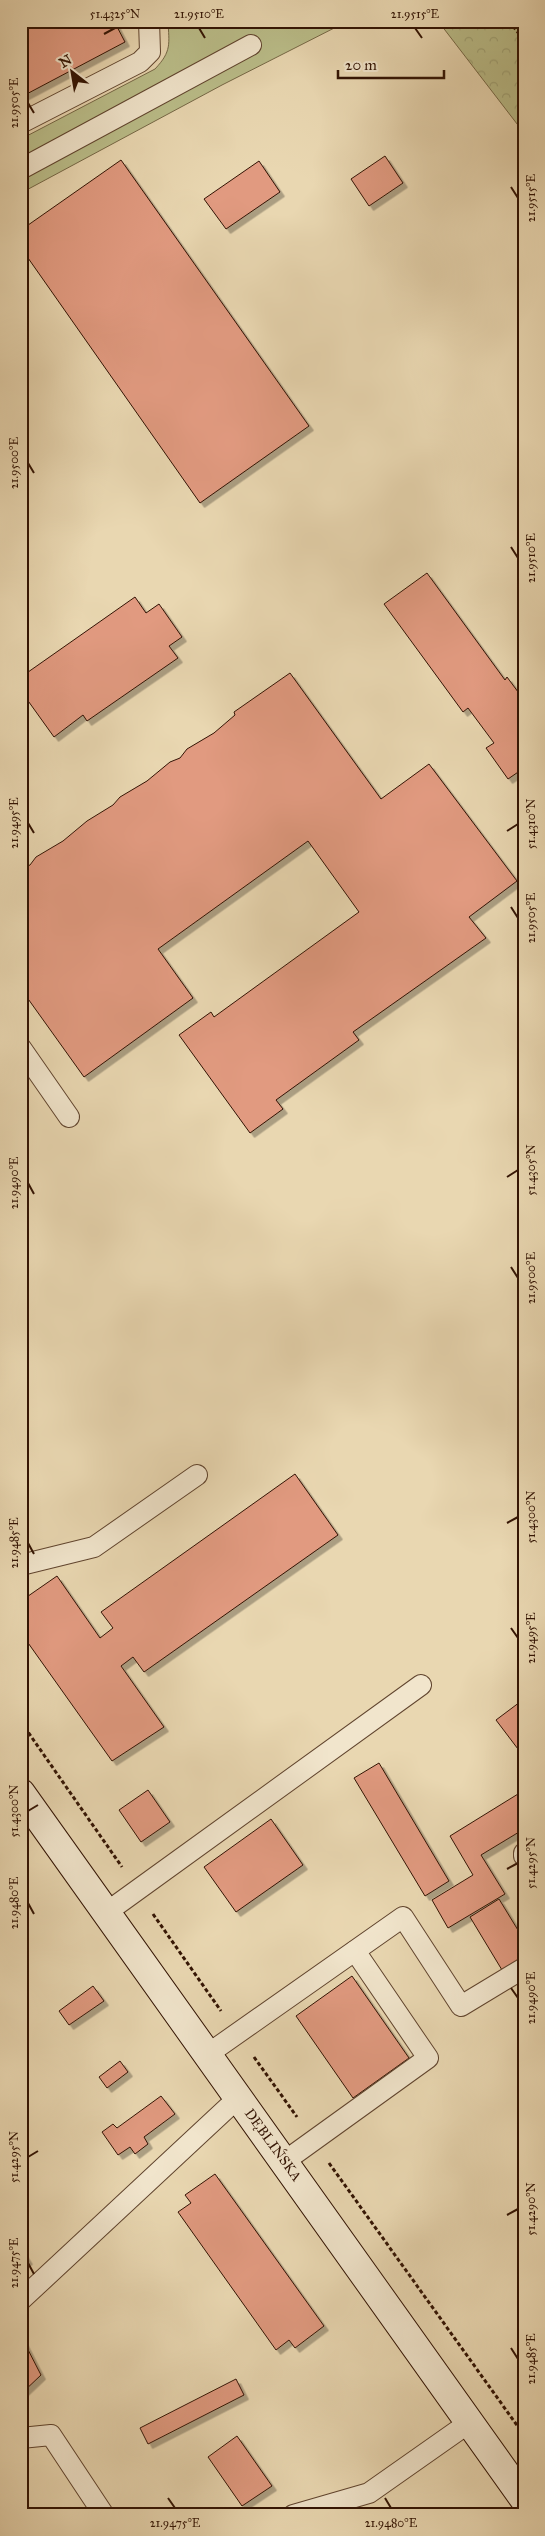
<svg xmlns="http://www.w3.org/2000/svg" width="545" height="2536" viewBox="0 0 545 2536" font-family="'IM FELL Great Primer',serif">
	<defs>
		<pattern id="forest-crowns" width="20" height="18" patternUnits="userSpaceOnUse" patternTransform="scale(1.25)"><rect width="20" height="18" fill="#babd89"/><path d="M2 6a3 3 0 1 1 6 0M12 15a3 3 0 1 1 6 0" fill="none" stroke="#a0a275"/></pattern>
		<filter id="shadow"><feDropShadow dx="4.5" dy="4.5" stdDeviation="0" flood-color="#0004"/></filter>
	</defs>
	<rect width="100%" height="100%" fill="#e9d7b1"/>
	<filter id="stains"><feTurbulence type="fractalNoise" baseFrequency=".004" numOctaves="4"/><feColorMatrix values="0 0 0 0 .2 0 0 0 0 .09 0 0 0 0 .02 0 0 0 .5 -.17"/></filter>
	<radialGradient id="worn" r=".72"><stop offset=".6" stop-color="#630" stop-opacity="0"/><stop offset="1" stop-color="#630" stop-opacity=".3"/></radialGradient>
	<path fill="#babd89" stroke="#766846" d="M 168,21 L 348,21 L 222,85 L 21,193 L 21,139 L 155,69 C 172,51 169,44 168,21 Z"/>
	<path fill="url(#forest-crowns)" stroke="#766846" d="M 438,21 L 524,21 L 524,133 Z"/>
	<g fill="#e19a80" stroke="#321303" filter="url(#shadow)">
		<path d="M 21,21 L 114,21 L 125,42 L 21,97 Z"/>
		<path d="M 385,156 L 403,183 L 369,206 L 351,179 Z"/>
		<path d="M 121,160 L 309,426 L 200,503 L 21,248 L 21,230 Z"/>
		<path d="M 259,161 L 280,192 L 226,229 L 204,199 Z"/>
		<path d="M 427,573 L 505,680 L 507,677 L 524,700 L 524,768 L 508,779 L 486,748 L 494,743 L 468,708 L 463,712 L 384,604 Z"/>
		<path d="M 135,597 L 146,613 L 159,604 L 182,637 L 169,646 L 178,658 L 87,721 L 83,715 L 54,737 L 21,691 L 21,677 Z"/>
		<path d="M 290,673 L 381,799 L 429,764 L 517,881 L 469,917 L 486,938 L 353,1032 L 359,1040 L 276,1100 L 283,1109 L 250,1133 L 179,1035 L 211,1012 L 214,1017 L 359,912 L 308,841 L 158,949 L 193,998 L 84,1077 L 21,989 L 21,869 L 30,865 L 36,857 L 63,841 L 87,821 L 113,805 L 120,797 L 147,781 L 170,762 L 180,758 L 187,749 L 214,733 L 235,715 L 234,712 Z"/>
		<path d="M 295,1474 L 338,1535 L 144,1672 L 133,1657 L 121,1666 L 164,1727 L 112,1761 L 21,1633 L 21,1601 L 57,1576 L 100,1638 L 113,1628 L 101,1612 Z"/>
		<path d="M 524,1699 L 524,1757 L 496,1720 Z"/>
		<path d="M 379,1763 L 449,1881 L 425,1896 L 354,1778 Z"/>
		<path d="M 148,1790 L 170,1822 L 141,1842 L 119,1810 Z"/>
		<path d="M 518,1794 L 524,1804 L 524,1829 L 481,1855 L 505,1894 L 448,1928 L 432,1900 L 473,1875 L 450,1836 Z"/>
		<path d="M 271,1819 L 303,1865 L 236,1912 L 204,1867 Z"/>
		<path d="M 499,1899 L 524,1940 L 524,1957 L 502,1970 L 470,1917 Z"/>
		<path d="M 352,1976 L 409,2058 L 353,2098 L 296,2016 Z"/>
		<path d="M 93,1986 L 104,2001 L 69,2025 L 59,2011 Z"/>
		<path d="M 120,2061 L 128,2072 L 107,2088 L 99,2077 Z"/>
		<path d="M 161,2096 L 175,2114 L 144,2137 L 148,2144 L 135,2154 L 130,2147 L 118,2155 L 102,2132 L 113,2124 L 117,2128 Z"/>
		<path d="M 215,2174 L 324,2326 L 295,2348 L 289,2340 L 276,2350 L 178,2212 L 191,2203 L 185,2195 Z"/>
		<path d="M 21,2249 L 28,2260 L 21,2264 Z"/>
		<path d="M 22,2338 L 41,2375 L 21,2394 L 21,2338 Z"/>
		<path d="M 236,2379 L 244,2395 L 148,2444 L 140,2428 Z"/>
		<path d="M 237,2436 L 272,2486 L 242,2506 L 208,2457 Z"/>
		<path d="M 68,2508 L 72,2515 L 57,2515 Z"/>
	</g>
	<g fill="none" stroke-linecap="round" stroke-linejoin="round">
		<g stroke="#60442e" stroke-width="22">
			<g id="service">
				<path d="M 21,123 L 140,62 L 150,52 L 149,21"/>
				<path d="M 21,169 L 251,45"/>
				<path d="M 21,1048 L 69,1117"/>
				<path d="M 21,1565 L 94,1547 L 197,1475"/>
				<path d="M 524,1853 L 524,1856"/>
				<path d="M 107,1912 L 421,1685"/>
				<path d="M 208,2054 L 403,1917 L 461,2006 L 524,1968"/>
				<path d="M 285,2161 L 428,2058 L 355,1951"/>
				<path d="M 21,2300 L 239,2097"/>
				<path d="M 21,2438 L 51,2435 L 104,2515"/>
				<path d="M 293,2515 L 369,2493 L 470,2422"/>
			</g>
		</g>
		<g stroke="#321303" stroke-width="30">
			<path id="secondary" d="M 21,1793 L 524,2499"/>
		</g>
		<g stroke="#321303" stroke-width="3" stroke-dasharray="4 2.5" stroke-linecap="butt">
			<path d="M 509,21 L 524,40"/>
			<path d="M 21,1722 L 122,1867"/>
			<path d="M 153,1914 L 221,2011"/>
			<path d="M 254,2057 L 297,2117"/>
			<path d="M 329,2163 L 524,2435"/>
		</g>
		<use href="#service" stroke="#f1e5cc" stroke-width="20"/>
		<use href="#secondary" stroke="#f1e5cc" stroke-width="28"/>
	</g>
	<path fill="none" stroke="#321303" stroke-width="2" d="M 199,28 L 205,38M 415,28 L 422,38M 104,34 L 115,28M 28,103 L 34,113M 511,187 L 518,198M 28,463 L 34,473M 511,547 L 518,558M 28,823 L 34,833M 507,831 L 518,824M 511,907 L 518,918M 507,1177 L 518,1170M 28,1183 L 34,1194M 511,1267 L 518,1278M 507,1523 L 518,1517M 28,1543 L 34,1554M 511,1628 L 518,1638M 28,1811 L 38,1805M 507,1869 L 518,1863M 28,1903 L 34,1914M 511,1988 L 518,1998M 28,2157 L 38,2151M 507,2215 L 518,2209M 28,2263 L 34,2274M 511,2348 L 518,2359M 168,2498 L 175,2508M 385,2498 L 391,2508"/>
	<g text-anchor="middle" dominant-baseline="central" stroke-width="4" stroke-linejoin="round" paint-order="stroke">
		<g font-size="14" fill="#321303" stroke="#f1e5cc">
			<text transform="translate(273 2145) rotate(54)">DĘBLIŃSKA</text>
		</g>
	</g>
	<rect width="545" height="2536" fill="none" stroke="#e9d7b1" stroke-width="55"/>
	<g transform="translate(72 72) rotate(329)" stroke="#f1e5cc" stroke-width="4" paint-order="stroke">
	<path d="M0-4L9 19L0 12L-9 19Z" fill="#321303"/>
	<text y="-8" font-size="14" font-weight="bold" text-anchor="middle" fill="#321303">N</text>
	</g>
	<path d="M338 70v8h106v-8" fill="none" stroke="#321303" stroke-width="2.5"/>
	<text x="345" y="70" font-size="15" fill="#321303" stroke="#f1e5cc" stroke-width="4" paint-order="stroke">20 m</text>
	<rect x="28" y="28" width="490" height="2480" fill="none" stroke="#321303" stroke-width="2"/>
	<g font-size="12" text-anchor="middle" fill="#321303">
		<text x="115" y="18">51.4325°N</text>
		<text x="199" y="18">21.9510°E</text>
		<text x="415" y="18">21.9515°E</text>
		<text transform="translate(14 103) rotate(-90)" y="4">21.9505°E</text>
		<text transform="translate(531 198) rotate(-90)" y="4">21.9515°E</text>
		<text transform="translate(14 463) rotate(-90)" y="4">21.9500°E</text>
		<text transform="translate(531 558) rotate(-90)" y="4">21.9510°E</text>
		<text transform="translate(14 823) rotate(-90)" y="4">21.9495°E</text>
		<text transform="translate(531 824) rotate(-90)" y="4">51.4310°N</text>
		<text transform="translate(531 918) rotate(-90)" y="4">21.9505°E</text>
		<text transform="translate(531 1170) rotate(-90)" y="4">51.4305°N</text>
		<text transform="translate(14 1183) rotate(-90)" y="4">21.9490°E</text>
		<text transform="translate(531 1278) rotate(-90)" y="4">21.9500°E</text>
		<text transform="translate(531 1517) rotate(-90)" y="4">51.4300°N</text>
		<text transform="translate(14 1543) rotate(-90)" y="4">21.9485°E</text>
		<text transform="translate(531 1638) rotate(-90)" y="4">21.9495°E</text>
		<text transform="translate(14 1811) rotate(-90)" y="4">51.4300°N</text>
		<text transform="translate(531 1863) rotate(-90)" y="4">51.4295°N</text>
		<text transform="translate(14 1903) rotate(-90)" y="4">21.9480°E</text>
		<text transform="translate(531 1998) rotate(-90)" y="4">21.9490°E</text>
		<text transform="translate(14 2157) rotate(-90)" y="4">51.4295°N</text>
		<text transform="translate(531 2209) rotate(-90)" y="4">51.4290°N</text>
		<text transform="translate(14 2263) rotate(-90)" y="4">21.9475°E</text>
		<text transform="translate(531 2359) rotate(-90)" y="4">21.9485°E</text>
		<text x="175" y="2527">21.9475°E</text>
		<text x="391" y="2527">21.9480°E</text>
	</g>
	<rect width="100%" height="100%" filter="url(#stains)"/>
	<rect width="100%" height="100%" fill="url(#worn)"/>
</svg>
